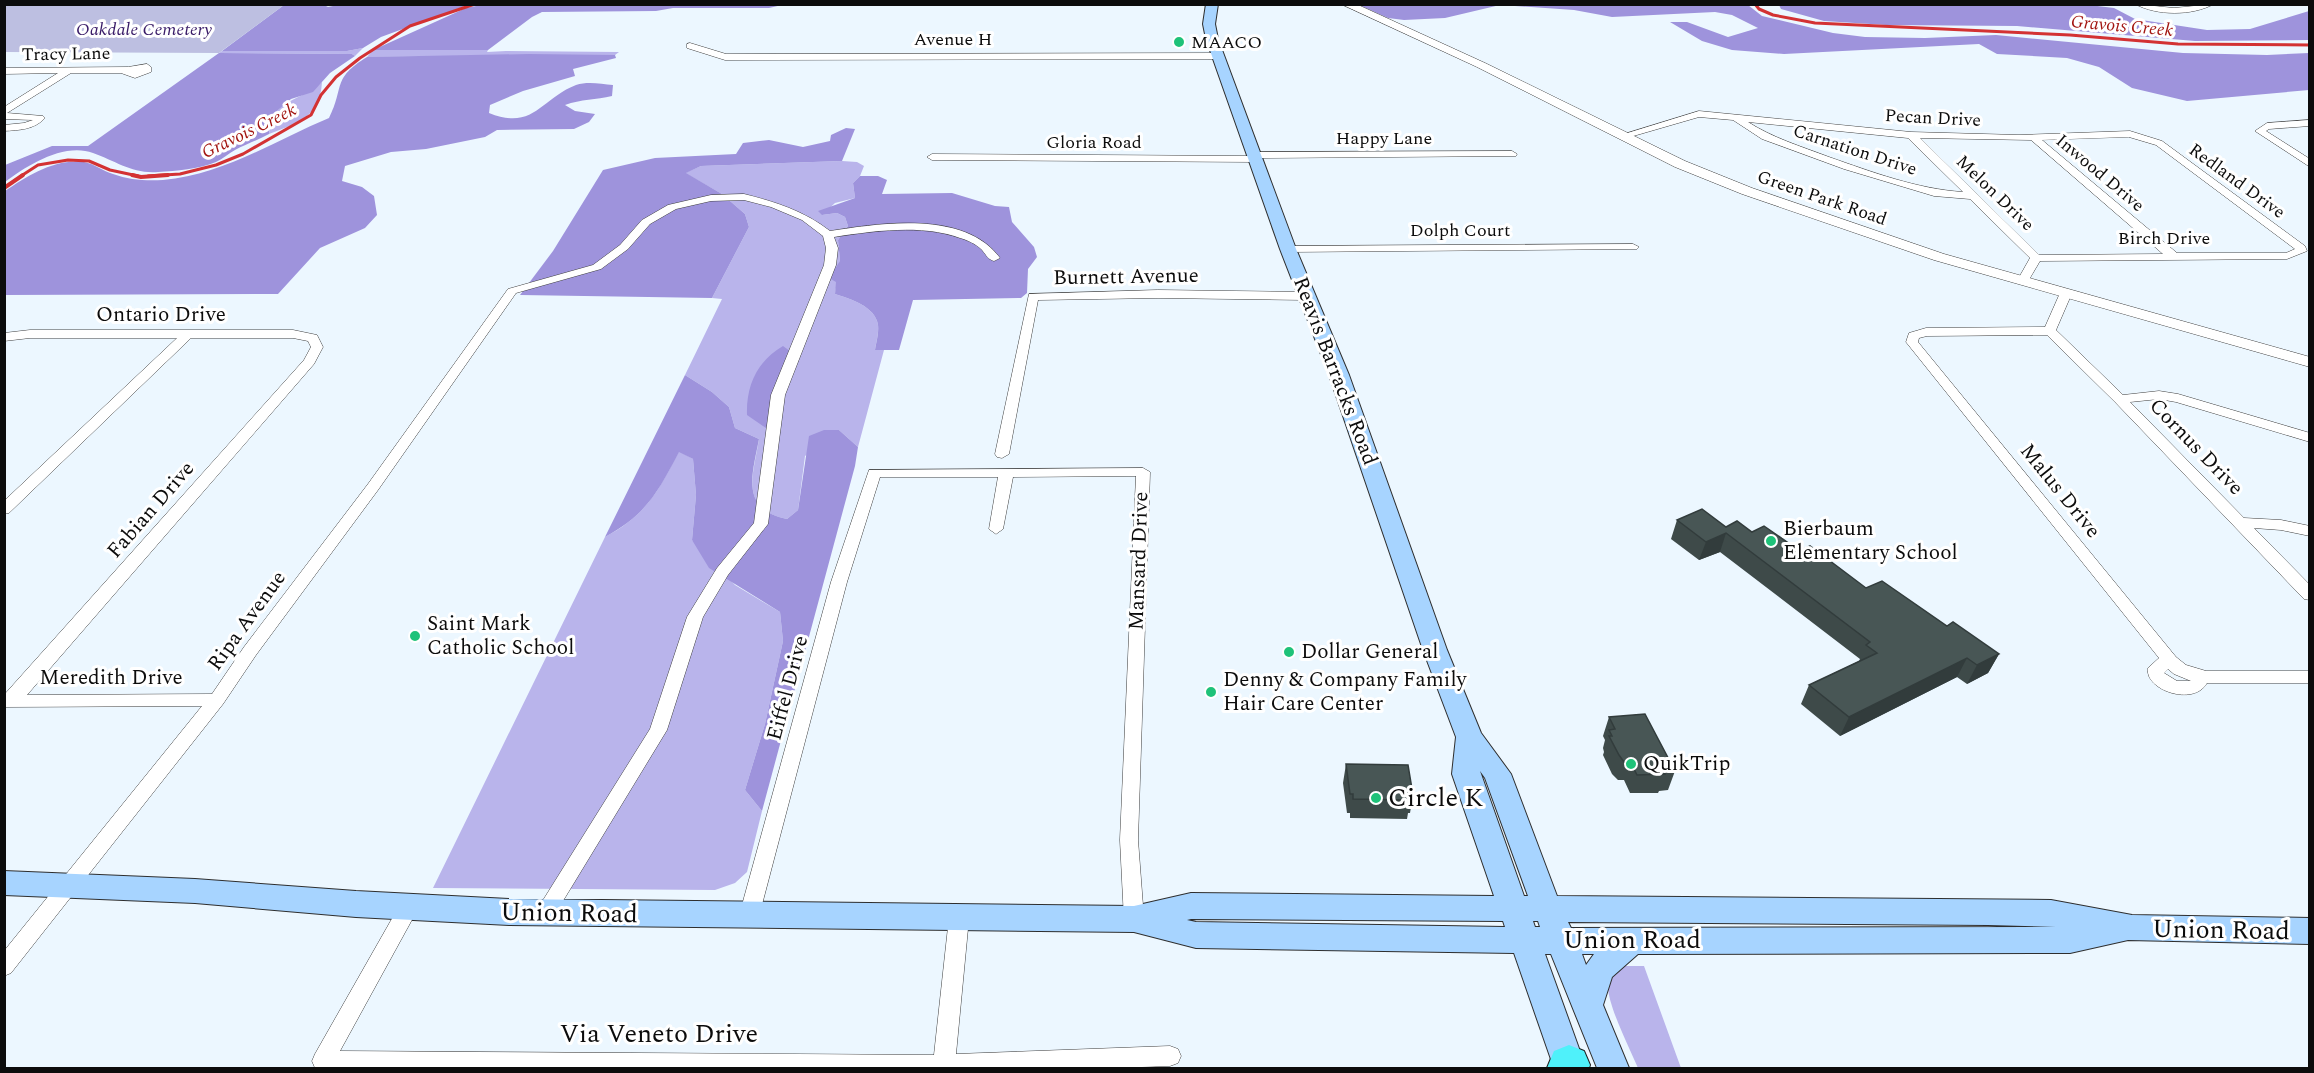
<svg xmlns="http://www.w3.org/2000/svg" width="2314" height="1073" viewBox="0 0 2314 1073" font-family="Spectral,serif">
	<rect width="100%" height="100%" fill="#ecf7ff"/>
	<g fill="#b9b4eb">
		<path d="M 363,48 L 355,56 L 352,54 L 219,53 L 222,51 L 347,51 Z"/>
		<path d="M 373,50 L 488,50 L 487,52 L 506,51 L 619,52 L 615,55 L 367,57 Z"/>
		<path d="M 322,82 C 320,117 298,123 269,134 C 270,99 303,101 322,82 Z"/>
		<path d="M 842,161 L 857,162 L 864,166 L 860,176 L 853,183 L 855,198 L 835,203 L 822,215 L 837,213 L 845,217 L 848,226 L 838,240 L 840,261 L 835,294 C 850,299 875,306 878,325 C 879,332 876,343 875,350 L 884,350 L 858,447 L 839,430 L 805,456 L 798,510 L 787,519 C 739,509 753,476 759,439 L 735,428 L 729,407 L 712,392 L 685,375 L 722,299 L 712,298 L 749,227 L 745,214 L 722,194 L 685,173 L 701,166 Z"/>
		<path d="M 679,451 L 693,459 L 696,495 L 692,540 L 735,585 L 780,612 L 783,641 L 765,724 L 745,790 L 762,811 L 747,872 L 735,883 L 715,890 L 433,888 L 605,537 C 646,515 658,492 679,451 Z"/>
		<path d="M 1621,966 L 1644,966 L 1681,1068 L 1638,1068 C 1630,1049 1607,1004 1608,985 C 1609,977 1614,971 1621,966 Z"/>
	</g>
	<g fill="#9e93dc">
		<path d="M 343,4 L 468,5 L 381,37 L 363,48 L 347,51 L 222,51 L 284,5 L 324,5 L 328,7 Z"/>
		<path d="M 584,5 L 782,5 L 769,8 L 673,8 L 656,11 L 542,12 L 532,17 L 488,50 L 373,50 L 466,8 L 481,5 Z"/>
		<path d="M 1359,5 L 1748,5 L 1762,16 L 1833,33 L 1865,37 L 1925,38 L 1996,35 L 2183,53 L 2267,55 L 2309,53 L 2309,90 L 2187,101 L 2132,88 L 2099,67 L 2067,58 L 1997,54 L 1979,44 L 1784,54 L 1732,50 L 1702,41 L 1670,22 L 1687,22 L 1728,37 L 1758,28 L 1732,15 L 1715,12 L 1612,17 L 1574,10 L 1500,5 L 1445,18 L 1404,20 L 1388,18 Z"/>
		<path d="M 1779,5 L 2089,5 L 2114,8 L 2135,19 L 2207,30 L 2250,29 L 2309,11 L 2309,40 L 2195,41 L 2017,26 L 1886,25 L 1824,21 L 1781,9 Z"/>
		<path d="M 219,53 L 352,54 L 355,56 L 330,73 L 313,92 L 291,99 L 277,111 L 269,127 L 269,134 C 258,140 246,144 235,150 C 229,153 223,159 216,162 C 198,169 177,171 158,172 C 132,174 116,161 93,153 C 64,142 26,166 5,182 L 5,165 L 52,146 L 88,146 Z"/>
		<path d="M 529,54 L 615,55 L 616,58 L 573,69 L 575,76 L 523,91 L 490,105 L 489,113 C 534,131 540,99 576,85 C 588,81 601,84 613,85 L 612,96 C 596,100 581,99 565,105 L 575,111 L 595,114 L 589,122 L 574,129 L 497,130 L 485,137 L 426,149 L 391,152 L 345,166 L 342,181 L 362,187 L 374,196 L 377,215 L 365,228 L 320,248 L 278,294 L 5,295 L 5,191 C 27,176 55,158 84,162 C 95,164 103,171 113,174 C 129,180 146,181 163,180 C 223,175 274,141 329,118 C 345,87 331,79 367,57 Z"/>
		<path d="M 846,128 L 855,129 L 842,161 L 701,166 L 686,173 L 722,194 L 745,214 L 749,227 L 712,298 L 520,295 L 553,251 L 603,170 L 655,158 L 736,154 L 743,143 L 769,140 L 803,147 L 830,141 L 831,135 Z"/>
		<path d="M 860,176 L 878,176 L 887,180 L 882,194 L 952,193 L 995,206 L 1009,207 L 1012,222 L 1034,247 L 1037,257 L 1028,269 L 1027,293 L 1021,298 L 913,300 L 899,350 L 875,350 C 876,343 879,333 878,325 C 875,306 850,299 835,294 L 836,282 L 829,278 L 840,261 L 838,240 L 848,226 L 845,217 L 837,213 L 822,215 L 818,211 L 855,198 L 853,183 Z"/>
		<path d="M 783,346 L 794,354 L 799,361 L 788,379 L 773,422 L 766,428 L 747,415 C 746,386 757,361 783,346 Z"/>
		<path d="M 685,375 L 712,392 L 729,407 L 735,428 L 759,439 C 752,476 740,509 787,519 L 798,510 L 809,436 L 824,430 L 839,430 L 858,447 L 855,466 L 762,811 L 745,790 L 765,724 L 783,641 L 780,612 L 709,568 L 692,540 L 696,495 L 693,459 L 679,452 C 658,492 646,515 605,537 Z"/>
	</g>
	<path fill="#bdbfe1" d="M 5,4 L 284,4 L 284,5 L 219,53 L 5,52 Z"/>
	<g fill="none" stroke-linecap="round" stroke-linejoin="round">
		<g stroke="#d33233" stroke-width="3">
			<path d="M 1755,4 L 1759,9 L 1773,15 L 1815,23 L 2070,35 L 2178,44 L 2310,45"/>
			<path d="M 21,176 L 38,165 L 68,160 L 89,161 L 110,170 L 138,176"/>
			<path d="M 148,176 L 180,174 L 216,165 L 243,154 L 311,115 L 321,95 L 336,77 L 360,58 L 410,26 L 475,4"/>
		</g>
		<g stroke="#d33233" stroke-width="4">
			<path d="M 132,175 L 141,177 L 168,175"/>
			<path d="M 4,188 L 23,175"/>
		</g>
		<g stroke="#3f3f3f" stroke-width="1">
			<g id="minor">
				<path d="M 2135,4 L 2174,8 L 2214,4 C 2192,16 2157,16 2135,4 Z"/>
				<path d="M 690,43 L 726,54 L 1219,53 L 1223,56 L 1219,59 L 725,60 L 687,48 L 687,44 Z"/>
				<path d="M 147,64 L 151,67 L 151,72 L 135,78 L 121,73 L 71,73 L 7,113 L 43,116 L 45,118 C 34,130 19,130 4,131 L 4,125 L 24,123 L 33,120 L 4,119 L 4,107 L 58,73 L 4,74 L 4,68 L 128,67 Z"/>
				<path d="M 1699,111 L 1911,132 L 2019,135 L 2130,131 L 2162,141 L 2305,246 L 2307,251 L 2287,259 L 2040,261 L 2027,283 L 2023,284 L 2017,281 L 2030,258 L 1970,199 L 1934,196 L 1844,169 L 1762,139 L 1733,120 L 1699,117 L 1623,139 L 1618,136 ZM 1748,122 L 1908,138 L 1963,192 C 1917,189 1872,172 1829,157 C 1800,146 1773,138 1748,122 ZM 2129,137 L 2156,145 L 2295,249 L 2286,253 L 2177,253 L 2042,140 ZM 1920,138 L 2031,140 L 2163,254 L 2039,255 Z"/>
				<path d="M 2310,120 L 2310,126 L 2269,129 L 2266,131 L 2310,159 L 2310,167 L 2255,131 L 2267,123 Z"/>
				<path d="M 1512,151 L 1517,154 L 1516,156 L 1261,158 L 1257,162 L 932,160 L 927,157 L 932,154 L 1251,156 L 1255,152 Z"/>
				<path d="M 744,194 C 776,202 804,211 830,231 C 881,223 965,210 1000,258 L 994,261 C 987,259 986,254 981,249 C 976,244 967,240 960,238 C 921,224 874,231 834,237 L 838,248 L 836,265 L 785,395 L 768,524 L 728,575 L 703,617 L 667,730 L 552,919 L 545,922 L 538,919 L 535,913 L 650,729 L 687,617 L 717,568 L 754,523 L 771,395 L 824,265 L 826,248 L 823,236 L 802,220 L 771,207 L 744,200 L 711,201 L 676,209 L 650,224 L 628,249 L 601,269 L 516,293 L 378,490 L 256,655 L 223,704 L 11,973 L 4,976 L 4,951 L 202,706 L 4,707 L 4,695 L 304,360 L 311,347 L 308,341 L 293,338 L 191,338 L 9,513 L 4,514 L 4,501 L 177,338 L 30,338 L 4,341 L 4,333 L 30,330 L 293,330 L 317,335 L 323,347 L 314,364 L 27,695 L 212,694 L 244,647 L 368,484 L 508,289 L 593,265 L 620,245 L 642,220 L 668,205 L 711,195 Z"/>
				<path d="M 1633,244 L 1639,247 L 1637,249 L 1288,252 L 1282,249 L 1288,246 Z"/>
				<path d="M 2066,289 L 2072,293 L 2056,330 L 2123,395 L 2159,391 L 2178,394 L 2310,433 L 2310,442 L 2176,402 L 2159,399 L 2130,402 L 2244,518 L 2281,520 L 2310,526 L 2310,536 L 2281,530 L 2254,528 L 2310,585 L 2310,600 L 2304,599 L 2115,402 L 2047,335 L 1927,336 L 1919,338 L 1918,342 L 2176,657 L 2186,665 L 2206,671 L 2310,671 L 2310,683 L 2207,683 C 2194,707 2144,690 2148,668 L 2159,658 L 1906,342 L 1909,333 L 1926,328 L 2045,327 L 2060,293 ZM 2168,669 L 2174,674 L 2191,681 L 2177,681 L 2164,673 Z"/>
				<path d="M 1158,290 L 1306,292 L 1312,296 L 1306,300 L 1158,298 L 1038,300 L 1009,454 L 1002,458 L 997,457 L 995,454 L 1029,294 Z"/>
				<path d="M 1143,468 L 1150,472 L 1138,840 L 1144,919 L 1141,925 L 1134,928 L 1127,925 L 1124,919 L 1120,840 L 1136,476 L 1013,477 L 1003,529 L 996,534 L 989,529 L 998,477 L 880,477 L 847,582 L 759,916 L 756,922 L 749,925 L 742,922 L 739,916 L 831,582 L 869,470 Z"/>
				<path d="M 409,899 L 416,901 L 419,907 L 340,1051 L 934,1055 L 949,918 L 952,912 L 959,909 L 966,912 L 969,918 L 956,1054 L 1170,1046 L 1178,1049 L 1181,1056 L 1178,1063 L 1170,1066 L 1113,1068 L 315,1068 L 312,1061 L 315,1054 L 402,901 Z"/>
			</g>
		</g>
		<g stroke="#3f3f3f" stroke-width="1">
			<path id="tertiary" d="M 1341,4 L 1356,4 L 1485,63 L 1685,161 L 1752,188 L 1944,254 L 2310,357 L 2310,367 L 1934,260 L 1742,194 L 1675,167 L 1477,67 Z"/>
		</g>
		<g stroke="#2e2e2e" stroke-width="2">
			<path id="secondary" d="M 1206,4 L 1218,4 L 1215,24 L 1218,39 L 1296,249 L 1349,375 L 1447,650 L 1481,733 L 1511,774 L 1557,896 L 2051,900 L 2132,915 L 2310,918 L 2310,944 L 2128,940 L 2070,953 L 1638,954 L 1612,977 L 1603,1005 L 1629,1068 L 1597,1068 L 1551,954 L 1545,954 L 1586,1068 L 1554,1068 L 1514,953 L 1196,948 L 1134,932 L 509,925 L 356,917 L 195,903 L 4,895 L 4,871 L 195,879 L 356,891 L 509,899 L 1134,906 L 1191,893 L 1494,896 L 1452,774 L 1456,737 L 1423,650 L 1329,375 L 1280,249 L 1206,39 L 1203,24 ZM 1480,771 L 1485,778 L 1528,896 L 1524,896 ZM 1191,919 L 1503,921 L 1505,927 L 1196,922 L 1187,920 ZM 1533,921 L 1538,921 L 1540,927 L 1535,927 ZM 1568,922 L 1988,925 L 2056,927 L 1571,928 ZM 1582,954 L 1594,954 L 1586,965 Z"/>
		</g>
		<g stroke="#1d1d1d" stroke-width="2">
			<path id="motorway" d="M 1569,1045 L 1584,1051 L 1590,1065 L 1589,1068 L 1547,1068 L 1554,1051 Z"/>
		</g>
		<use href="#minor" fill="#fff" fill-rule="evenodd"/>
		<use href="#tertiary" fill="#fff" fill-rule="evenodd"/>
		<use href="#secondary" fill="#a7d4ff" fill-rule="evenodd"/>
		<use href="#motorway" fill="#4ff1fa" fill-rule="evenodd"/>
	</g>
	<g fill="#3e4a49">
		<path d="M 1677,520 L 1726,527 L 1752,532 L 1800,551 L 1866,588 L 1947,626 L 1999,654 L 1988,673 L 1967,684 L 1957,677 L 1840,736 L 1801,704 L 1809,685 L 1859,661 L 1860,659 L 1720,552 L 1699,560 L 1671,539 Z"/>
		<path d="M 1609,717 L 1675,771 L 1668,790 L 1659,791 L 1658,793 L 1630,793 L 1624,780 L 1618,780 L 1612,774 L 1603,755 L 1604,752 L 1603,748 L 1605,740 L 1603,736 Z"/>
		<path d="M 1346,764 L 1413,795 L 1410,813 L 1408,813 L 1407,819 L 1350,818 L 1350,813 L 1347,813 L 1343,783 Z"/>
	</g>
	<g fill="#323c3c">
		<path d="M 1726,533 L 1720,552 L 1699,560 L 1706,542 Z"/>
		<path d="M 1999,654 L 1988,673 L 1967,684 L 1977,665 Z"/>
		<path d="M 1967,658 L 1957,677 L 1840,736 L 1849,717 Z"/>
	</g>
	<g fill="#485655" stroke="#323c3c" stroke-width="1.5">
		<path d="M 1702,509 L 1726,527 L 1737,521 L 1752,532 L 1764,526 L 1800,551 L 1810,546 L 1866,588 L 1882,581 L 1947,626 L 1953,622 L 1999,654 L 1977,665 L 1967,658 L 1849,717 L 1809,685 L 1877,653 L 1866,645 L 1870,642 L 1726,533 L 1706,542 L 1677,520 Z"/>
		<path d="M 1645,714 L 1675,771 L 1664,772 L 1665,774 L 1637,775 L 1630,761 L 1624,762 L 1619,755 L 1609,736 L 1612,736 L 1609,730 L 1615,729 L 1609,717 Z"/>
		<path d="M 1346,764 L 1408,765 L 1413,795 L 1409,794 L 1410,800 L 1353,799 L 1353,794 L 1350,794 Z"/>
	</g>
	<g fill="#1fc279" stroke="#fff" stroke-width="2">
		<circle cx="1179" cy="42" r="6"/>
		<circle cx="1771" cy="541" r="6"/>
		<circle cx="415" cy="636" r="6"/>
		<circle cx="1289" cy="652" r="6"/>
		<circle cx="1211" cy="692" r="6"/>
		<circle cx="1631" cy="764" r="6"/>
		<circle cx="1376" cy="798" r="6"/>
	</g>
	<g text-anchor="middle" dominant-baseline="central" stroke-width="6" stroke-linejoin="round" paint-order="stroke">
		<g font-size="18" font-style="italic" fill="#a31611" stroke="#fff">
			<text transform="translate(2122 26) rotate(5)">Gravois Creek</text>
			<text transform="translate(249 131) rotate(-26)">Gravois Creek</text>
		</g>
		<g font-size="18" font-style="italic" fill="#381a67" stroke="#fff">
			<text x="144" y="29">Oakdale Cemetery</text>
		</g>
		<g font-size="18" fill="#0c0c0c" stroke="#fff">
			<text x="953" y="39">Avenue H</text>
			<text transform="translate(66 54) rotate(-1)">Tracy Lane</text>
			<text transform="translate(1933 118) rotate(3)">Pecan Drive</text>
			<text x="1384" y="138">Happy Lane</text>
			<text x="1094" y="142">Gloria Road</text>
			<text transform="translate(1855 150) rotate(18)">Carnation Drive</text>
			<text transform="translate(2100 173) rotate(40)">Inwood Drive</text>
			<text transform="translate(2237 181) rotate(36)">Redland Drive</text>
			<text transform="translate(1995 193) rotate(44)">Melon Drive</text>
			<text transform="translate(1822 198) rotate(19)">Green Park Road</text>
			<text x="1460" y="230">Dolph Court</text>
			<text x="2164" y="238">Birch Drive</text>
		</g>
		<g font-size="18" fill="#0c0c0c" stroke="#fff" text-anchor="start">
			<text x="1191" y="42">MAACO</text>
		</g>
		<g font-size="21" fill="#0c0c0c" stroke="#fff">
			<text transform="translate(1126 277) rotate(-1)">Burnett Avenue</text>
			<text x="161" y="315">Ontario Drive</text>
			<text transform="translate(1335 371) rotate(69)">Reavis Barracks Road</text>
			<text transform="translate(2196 447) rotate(46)">Cornus Drive</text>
			<text transform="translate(2060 491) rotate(51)">Malus Drive</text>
			<text transform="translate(151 510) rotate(-49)">Fabian Drive</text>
			<text transform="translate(1139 561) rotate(-88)">Mansard Drive</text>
			<text transform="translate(247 621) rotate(-54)">Ripa Avenue</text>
			<text x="111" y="678">Meredith Drive</text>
			<text transform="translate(788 688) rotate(-75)">Eiffel Drive</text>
		</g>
		<g font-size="21" fill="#0c0c0c" stroke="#fff" text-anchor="start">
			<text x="1783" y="529">Bierbaum<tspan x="1783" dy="24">Elementary School</tspan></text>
			<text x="427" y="624">Saint Mark<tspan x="427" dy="24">Catholic School</tspan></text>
			<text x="1301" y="652">Dollar General</text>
			<text x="1223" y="680">Denny &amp; Company Family<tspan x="1223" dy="24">Hair Care Center</tspan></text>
			<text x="1643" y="764">QuikTrip</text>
		</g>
		<g font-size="26" fill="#0c0c0c" stroke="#fff" text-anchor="start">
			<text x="1388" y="798">Circle K</text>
		</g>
		<g font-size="26" fill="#0c0c0c" stroke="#fff">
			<text transform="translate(569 913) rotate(1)">Union Road</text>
			<text transform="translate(2221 930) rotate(1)">Union Road</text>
			<text x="1632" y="940">Union Road</text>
			<text x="659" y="1034">Via Veneto Drive</text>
		</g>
	</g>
	<rect width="2314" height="1073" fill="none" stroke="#0c0c0c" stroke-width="12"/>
</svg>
